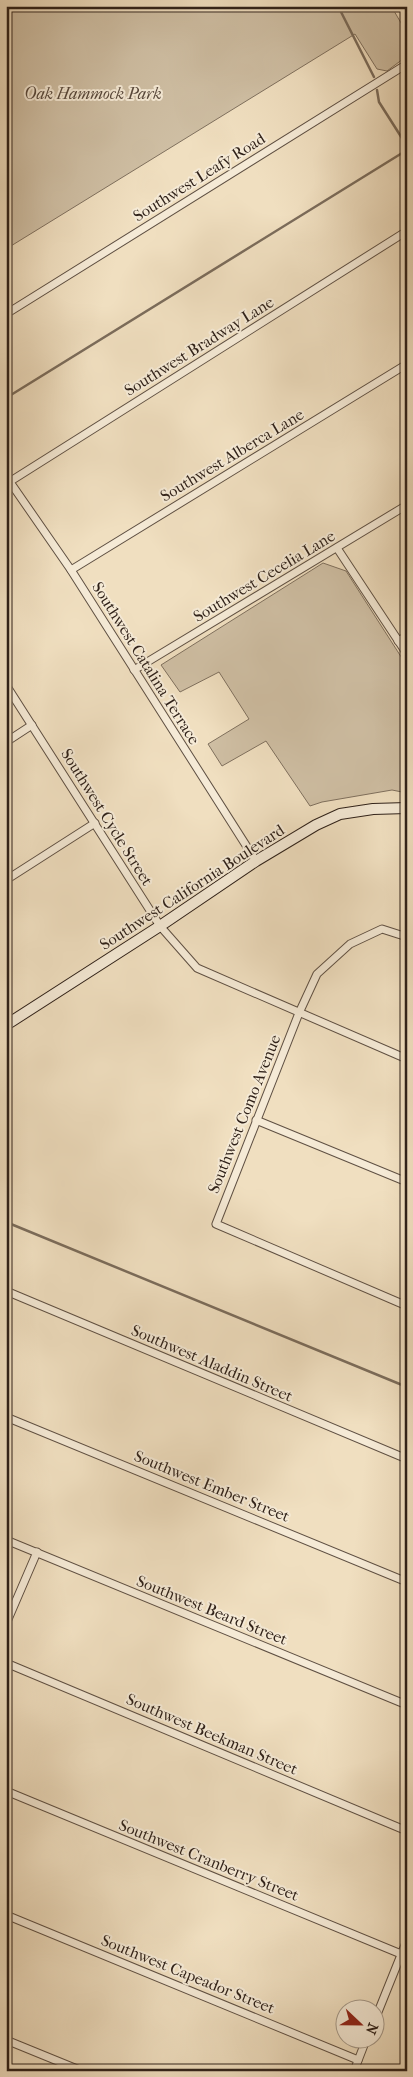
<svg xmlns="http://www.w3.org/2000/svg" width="413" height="2077" viewBox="0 0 413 2077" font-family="'IM FELL French Canon',serif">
	<rect width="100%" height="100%" fill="#f0dfc0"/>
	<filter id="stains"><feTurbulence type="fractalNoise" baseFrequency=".004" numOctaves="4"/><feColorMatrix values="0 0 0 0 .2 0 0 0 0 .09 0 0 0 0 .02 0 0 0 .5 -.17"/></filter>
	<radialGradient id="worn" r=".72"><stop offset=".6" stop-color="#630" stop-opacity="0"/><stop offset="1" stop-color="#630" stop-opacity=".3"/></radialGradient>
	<g fill="#cfbfa4" stroke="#7f705e">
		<path d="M 6,6 L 401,6 L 394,11 L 407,33 L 407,56 L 387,71 L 377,69 L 355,34 L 6,249 Z"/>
		<path d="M 323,563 L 346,571 L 407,666 L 407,793 L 392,790 L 322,802 L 310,806 L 266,741 L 222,766 L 208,744 L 249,719 L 219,672 L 180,692 L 161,665 Z"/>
	</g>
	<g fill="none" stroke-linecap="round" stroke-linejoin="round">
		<g stroke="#7b6c5b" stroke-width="2.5">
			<path d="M 338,6 L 374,77"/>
			<path d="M 377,90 L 379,102 L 407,146"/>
			<path d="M 6,398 L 407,150"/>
			<path d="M 6,1222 L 407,1387"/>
		</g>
		<g stroke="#5f5043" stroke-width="9">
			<g id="street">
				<path d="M 6,314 L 407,64"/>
				<path d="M 10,482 L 71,570 L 256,861"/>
				<path d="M 6,484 L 407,231"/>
				<path d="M 337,548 L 407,654"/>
				<path d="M 71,570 L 407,364"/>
				<path d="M 398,641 L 407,636"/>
				<path d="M 134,670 L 407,505"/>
				<path d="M 6,685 L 160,926 L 197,968 L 407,1059"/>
				<path d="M 6,742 L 32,725"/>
				<path d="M 6,880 L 95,823"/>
				<path d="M 407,937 L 382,929 L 350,944 L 317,974 L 299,1013 L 216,1224 L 407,1306"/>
				<path d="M 256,1120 L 407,1182"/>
				<path d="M 6,1291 L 407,1459"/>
				<path d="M 6,1417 L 407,1582"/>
				<path d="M 6,1540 L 407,1705"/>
				<path d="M 6,1624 L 37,1552"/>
				<path d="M 6,1663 L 407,1831"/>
				<path d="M 6,1791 L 401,1954"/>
				<path d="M 6,1915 L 358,2060"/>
				<path d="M 376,2017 L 407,1940"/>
				<path d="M 6,2040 L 82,2071"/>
				<path d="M 354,2071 L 366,2040"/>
			</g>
		</g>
		<g stroke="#2f2119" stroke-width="12">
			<path id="secondary" d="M 6,1025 L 160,926 L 256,861 L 316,825 L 340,814 L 373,809 L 407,808"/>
		</g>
		<use href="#street" stroke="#f5ead6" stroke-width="7"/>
		<use href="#secondary" stroke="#f5ead6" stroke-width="10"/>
	</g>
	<g text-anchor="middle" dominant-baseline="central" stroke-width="4" stroke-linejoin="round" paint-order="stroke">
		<g font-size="16" font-style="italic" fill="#57483c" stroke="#f5ead6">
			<text x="93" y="93">Oak Hammock Park</text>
		</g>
		<g font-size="16" fill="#2f2119" stroke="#f5ead6">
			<text transform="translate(199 177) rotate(-32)">Southwest Leafy Road</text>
			<text transform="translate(199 346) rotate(-32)">Southwest Bradway Lane</text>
			<text transform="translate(232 455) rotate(-31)">Southwest Alberca Lane</text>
			<text transform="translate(264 576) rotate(-31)">Southwest Cecelia Lane</text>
			<text transform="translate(146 663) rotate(58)">Southwest Catalina Terrace</text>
			<text transform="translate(107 817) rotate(58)">Southwest Cycle Street</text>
			<text transform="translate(192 887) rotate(-33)">Southwest California Boulevard</text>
			<text transform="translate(244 1114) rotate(-68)">Southwest Como Avenue</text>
			<text transform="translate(212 1363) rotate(23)">Southwest Aladdin Street</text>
			<text transform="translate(212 1486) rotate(22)">Southwest Ember Street</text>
			<text transform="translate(212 1610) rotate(22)">Southwest Beard Street</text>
			<text transform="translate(212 1734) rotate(23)">Southwest Beekman Street</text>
			<text transform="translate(209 1860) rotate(22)">Southwest Cranberry Street</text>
			<text transform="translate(188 1974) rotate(22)">Southwest Capeador Street</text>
		</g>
	</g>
	<rect width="413" height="2077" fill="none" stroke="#f0dfc0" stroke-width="25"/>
	<rect x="8" y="8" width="398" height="2062" fill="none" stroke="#2f2119" stroke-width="2.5"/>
	<rect x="12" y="12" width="388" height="2052" fill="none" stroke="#2f2119"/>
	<g transform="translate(360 2024) rotate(112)"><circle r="24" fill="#f5ead6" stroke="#a69a8a"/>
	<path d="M0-4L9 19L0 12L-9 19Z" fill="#8f2418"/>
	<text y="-8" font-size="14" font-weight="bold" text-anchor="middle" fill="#2f2119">N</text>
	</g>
	<rect width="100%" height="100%" filter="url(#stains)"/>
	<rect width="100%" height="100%" fill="url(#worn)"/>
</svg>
